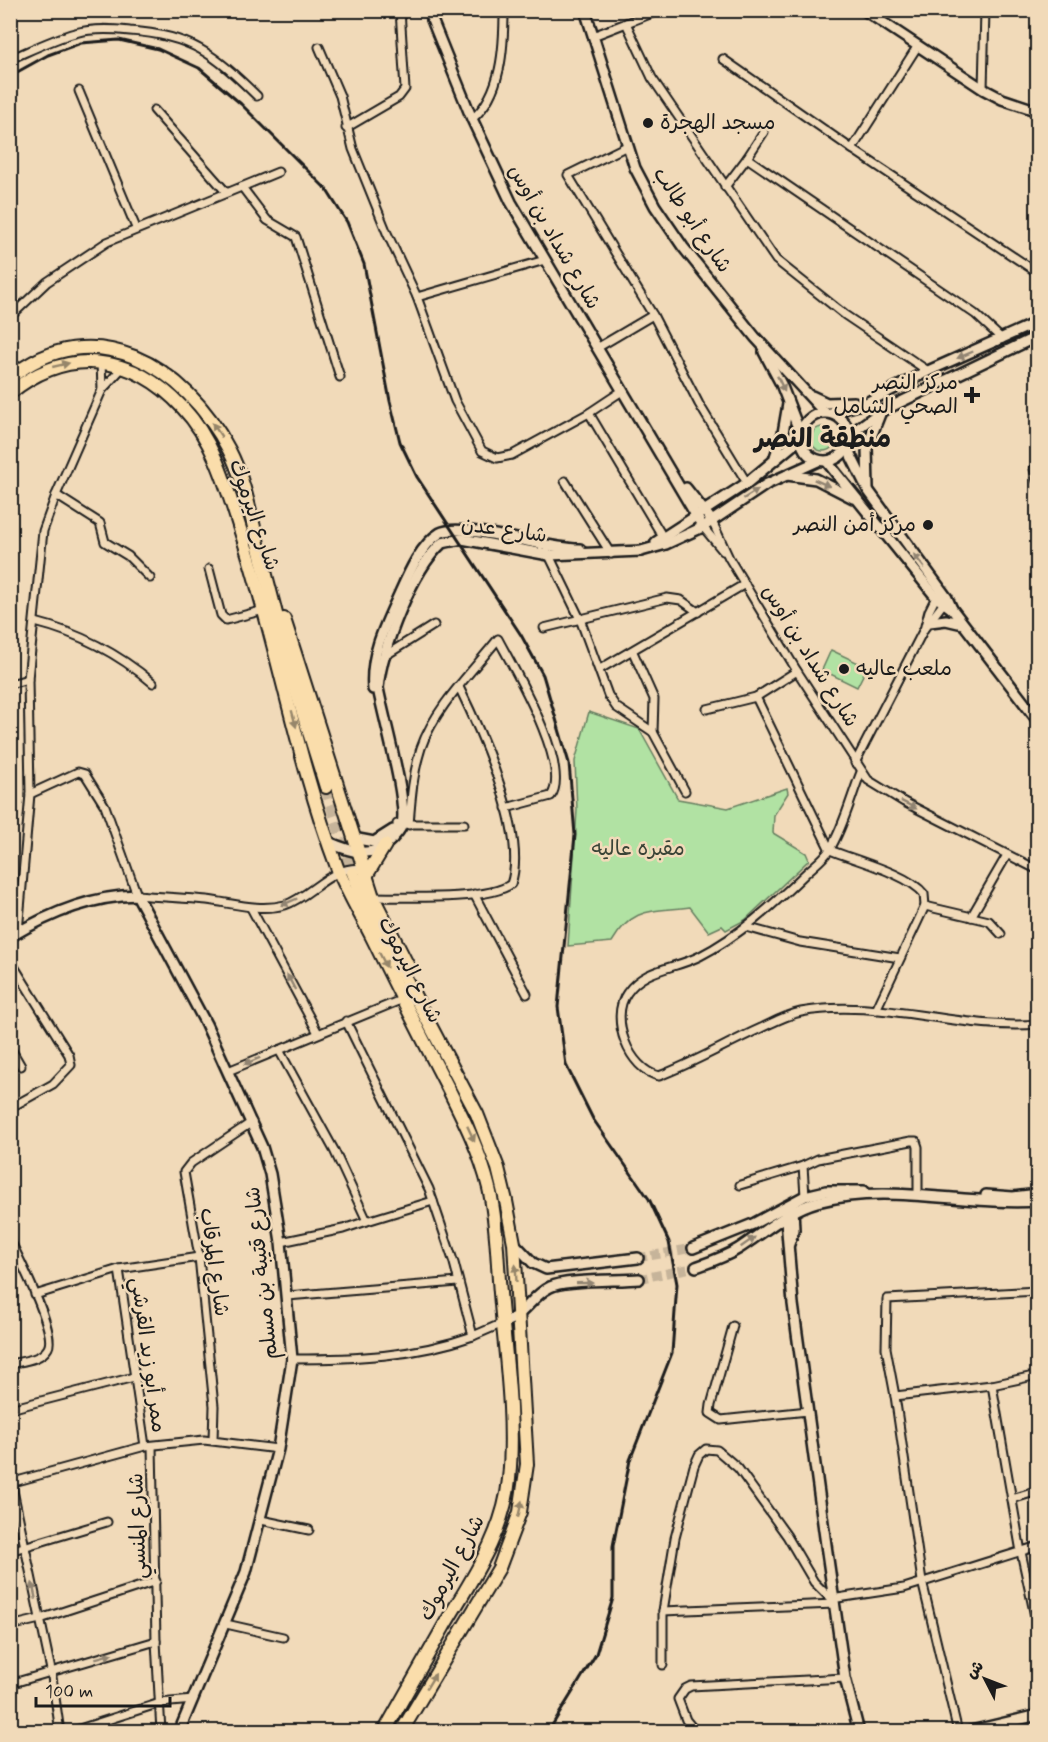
<svg xmlns="http://www.w3.org/2000/svg" width="1048" height="1742" viewBox="0 0 1048 1742" font-family="Mynerve,'Playpen Sans Arabic',sans-serif">
	<rect width="100%" height="100%" fill="#f1dab9"/>
	<filter id="ink" filterUnits="userSpaceOnUse"><feTurbulence type="fractalNoise" baseFrequency=".0167" numOctaves="2"/><feDisplacementMap in="SourceGraphic" scale="12" xChannelSelector="R" yChannelSelector="G"/><feConvolveMatrix kernelMatrix="1 2 1 2 8 2 1 2 1" color-interpolation-filters="sRGB"/></filter>
	<g filter="url(#ink)">
		<g fill="#b1e2a3" stroke="#667f60" stroke-width="1.5">
			<circle cx="823" cy="439" r="12"/>
			<path d="M 831,650 L 867,667 L 857,687 L 822,670 Z"/>
			<path d="M 589,712 L 639,729 L 678,799 L 728,808 L 787,788 L 788,793 L 774,815 L 773,833 L 806,853 L 809,860 L 745,920 L 726,930 L 722,926 L 709,932 L 690,907 C 652,912 633,906 612,942 L 568,946 L 577,810 L 575,761 Z"/>
		</g>
		<g fill="none" stroke-linecap="round" stroke-linejoin="round">
			<g stroke="#c6b49a" stroke-width="9" stroke-dasharray="9 4.5" stroke-linecap="butt">
				<path d="M 638,1258 L 693,1248"/>
				<path d="M 639,1279 L 696,1267"/>
			</g>
			<path stroke="#c6b49a" stroke-width="12" stroke-dasharray="12 6" stroke-linecap="butt" d="M 326,787 L 353,873"/>
			<g stroke="#1c1c1c" stroke-width="11">
				<g id="street">
					<path d="M 626,23 L 652,78 L 776,260 L 845,315 L 928,371"/>
					<path d="M 593,36 L 660,10"/>
					<path d="M 319,47 L 340,96 L 353,149 L 387,233 L 417,297 L 455,401 L 482,451 L 497,458 L 512,455 L 589,413 L 622,391"/>
					<path d="M 10,59 C 31,50 53,39 75,33 C 93,28 111,29 130,31 C 191,35 214,54 257,96"/>
					<path d="M 723,59 L 852,149 L 1038,273"/>
					<path d="M 983,89 L 985,10"/>
					<path d="M 79,91 L 136,228"/>
					<path d="M 154,110 L 226,192"/>
					<path d="M 472,119 C 502,94 504,47 504,10"/>
					<path d="M 346,128 L 399,97 L 405,89 L 400,10"/>
					<path d="M 627,146 L 568,175 L 653,315 L 699,404 L 747,483"/>
					<path d="M 852,149 L 917,47"/>
					<path d="M 747,158 L 764,132"/>
					<path d="M 242,187 L 267,220 L 296,237 L 340,377"/>
					<path d="M 725,187 L 747,158 L 975,314 L 1002,339"/>
					<path d="M 417,297 L 545,260"/>
					<path d="M 10,317 L 47,282 L 107,242 L 278,172"/>
					<path d="M 597,348 L 653,315"/>
					<path d="M 101,362 L 102,390"/>
					<path d="M 589,413 L 664,539"/>
					<path d="M 1038,462 L 1034,469 L 1038,485"/>
					<path d="M 565,481 L 611,554"/>
					<path d="M 56,495 L 100,523 L 105,542 L 128,556 L 150,578"/>
					<path d="M 712,521 L 729,558 L 797,671 L 868,780 L 904,802 L 1038,870"/>
					<path d="M 703,527 L 723,551"/>
					<path d="M 547,551 L 580,619 L 608,695 L 616,707 L 653,732 L 685,791"/>
					<path d="M 209,569 L 221,615 L 226,620 L 264,610"/>
					<path d="M 35,622 C 79,633 119,654 153,683"/>
					<path d="M 925,626 L 929,611 L 937,595"/>
					<path d="M 544,628 L 667,598 L 681,600 L 698,612"/>
					<path d="M 633,652 L 654,699 L 653,732"/>
					<path d="M 383,657 L 434,625"/>
					<path d="M 600,669 L 745,584"/>
					<path d="M 10,684 L 28,679"/>
					<path d="M 756,697 L 830,850 C 854,860 909,874 924,894 L 925,906 L 876,1010"/>
					<path d="M 707,709 L 756,697 L 797,671"/>
					<path d="M 855,763 L 924,629 L 946,600"/>
					<path d="M 861,772 C 851,797 844,826 830,849 C 824,859 812,867 804,875 C 772,906 739,936 700,956 C 675,969 644,968 627,993 C 609,1018 629,1070 659,1076 C 693,1063 726,1044 759,1029 C 772,1023 786,1015 801,1012 C 876,997 961,1031 1038,1024"/>
					<path d="M 30,794 L 78,772 L 85,774 L 105,806 L 137,895 C 160,897 183,898 207,900 C 232,903 259,912 285,905 C 312,896 332,864 363,869"/>
					<path d="M 397,824 L 464,824"/>
					<path d="M 409,825 C 411,798 413,773 421,748 C 435,707 472,672 498,639 C 514,669 572,767 551,796 L 506,808"/>
					<path d="M 474,894 L 527,994"/>
					<path d="M 373,897 C 402,897 490,901 511,884 C 528,835 481,732 459,687"/>
					<path d="M 925,906 L 989,921 L 1001,934"/>
					<path d="M 251,908 L 318,1033"/>
					<path d="M 971,917 L 1007,855"/>
					<path d="M 746,927 L 800,942 L 900,958"/>
					<path d="M 18,932 L 30,794 L 28,679 L 43,531 L 56,495 L 102,390 L 123,367"/>
					<path d="M 10,960 L 69,1055 L 71,1065 L 53,1084 L 10,1108"/>
					<path d="M 346,1021 L 429,1189 L 454,1263 L 473,1336 L 503,1323"/>
					<path d="M 10,1047 L 21,1066"/>
					<path d="M 279,1050 L 334,1150 L 367,1221 L 343,1229 L 281,1242"/>
					<path d="M 228,1071 L 403,999"/>
					<path d="M 740,1185 L 803,1166"/>
					<path d="M 805,1196 L 803,1166 L 818,1159 L 911,1141 L 916,1141 L 918,1147 L 918,1195"/>
					<path d="M 367,1221 L 433,1201"/>
					<path d="M 10,1240 C 19,1258 57,1333 48,1348 C 41,1360 23,1361 10,1364"/>
					<path d="M 119,1269 L 145,1446"/>
					<path d="M 35,1295 L 119,1269 L 199,1257"/>
					<path d="M 287,1296 L 458,1282"/>
					<path d="M 733,1326 L 711,1405 L 710,1413 L 721,1420 L 808,1411"/>
					<path d="M 292,1359 C 354,1359 414,1357 473,1336"/>
					<path d="M 992,1385 L 1021,1552 L 1038,1630"/>
					<path d="M 895,1396 L 992,1385 L 1038,1375"/>
					<path d="M 10,1409 L 134,1377"/>
					<path d="M 213,1440 L 214,1406 L 199,1257 L 184,1172 L 191,1163 L 252,1122"/>
					<path d="M 152,1446 L 156,1641 L 161,1732"/>
					<path d="M 11,1481 L 51,1670 L 60,1732"/>
					<path d="M 10,1483 L 145,1446 L 204,1440 L 278,1449"/>
					<path d="M 1012,1499 L 1038,1491"/>
					<path d="M 261,1520 L 309,1530"/>
					<path d="M 10,1551 L 107,1522"/>
					<path d="M 663,1611 L 835,1604"/>
					<path d="M 226,1624 L 283,1637"/>
					<path d="M 10,1626 L 40,1619 L 156,1581"/>
					<path d="M 663,1665 L 663,1611 L 675,1538 L 694,1466 L 699,1455 L 706,1449 L 717,1450 L 738,1468 L 787,1536 L 814,1582 L 831,1599 L 904,1588 L 1038,1546"/>
					<path d="M 10,1684 L 156,1641"/>
					<path d="M 70,1732 L 160,1703 L 193,1700"/>
					<path d="M 696,1732 L 686,1720 L 678,1699 L 685,1689 L 691,1686 L 845,1678"/>
					<path d="M 958,1732 L 922,1581 L 895,1396 L 886,1348 L 887,1299 L 1038,1291"/>
				</g>
			</g>
			<g stroke="#1c1c1c" stroke-width="14">
				<g id="secondary">
					<path d="M 428,10 L 472,119 L 511,202 L 700,522"/>
					<path d="M 585,10 L 635,168 L 655,206 L 683,247 L 755,337 L 824,412"/>
					<path d="M 864,10 L 983,89 L 1002,99 L 1038,111"/>
					<path d="M 764,352 L 781,384 L 800,433"/>
					<path d="M 812,396 L 827,403 L 854,402"/>
					<circle cx="825" cy="437" r="24"/>
					<path d="M 830,413 L 868,402 L 928,371 L 1038,322"/>
					<path d="M 849,435 L 880,412 L 1038,336"/>
					<path d="M 847,448 L 868,490 L 947,598 L 952,609 L 1038,721"/>
					<path d="M 774,460 L 783,433 L 788,404"/>
					<path d="M 828,463 L 936,597 L 952,609"/>
					<path d="M 787,475 L 816,479 L 853,498"/>
					<path d="M 686,488 L 709,517"/>
					<path d="M 868,488 L 867,447 L 880,414"/>
					<path d="M 656,542 L 747,483 L 800,439"/>
					<path d="M 930,622 L 946,620 L 963,624"/>
					<path d="M 373,689 C 370,656 384,627 398,597 C 407,577 420,545 440,533 C 460,521 550,550 580,549"/>
					<path d="M 353,838 L 374,842 L 393,830"/>
					<path d="M 328,842 C 351,852 372,860 392,839 C 395,835 401,830 402,824 C 408,802 383,716 378,688 C 382,648 412,570 442,543 L 462,539 L 549,555 L 641,551 L 666,544 L 703,527 L 767,484 L 818,461"/>
					<path d="M 10,937 C 48,914 93,896 137,895 L 206,1024 L 262,1147 L 270,1174 L 281,1242 L 292,1359 L 278,1449 L 246,1572 L 179,1732"/>
					<path d="M 986,1195 L 1013,1197 L 1038,1194"/>
					<path d="M 785,1207 L 793,1304 L 827,1552 L 845,1678 L 859,1732"/>
					<path d="M 514,1243 L 533,1263 L 546,1269 L 638,1258"/>
					<path d="M 789,1244 L 794,1230 L 793,1208"/>
					<path d="M 693,1248 L 753,1224 L 805,1196 L 826,1191 L 864,1191"/>
					<path d="M 696,1267 C 710,1262 725,1257 738,1249 C 763,1233 788,1210 817,1202 C 889,1182 965,1206 1038,1201"/>
					<path d="M 503,1323 C 527,1314 530,1297 550,1287 C 565,1279 619,1281 639,1279"/>
					<path d="M 967,1732 L 1038,1715"/>
				</g>
			</g>
			<g stroke="#1c1c1c" stroke-width="16">
				<g id="highway">
					<path d="M 10,378 C 93,310 186,366 229,450 C 241,473 247,498 253,523 C 262,562 273,600 282,638 C 294,688 311,737 326,787"/>
					<path d="M 10,393 C 68,346 133,354 183,408 C 215,442 227,489 241,532 C 277,642 296,758 337,867 C 347,892 361,915 373,939 C 397,988 421,1036 446,1084 C 463,1118 480,1151 489,1188 C 497,1222 497,1259 500,1293 C 505,1352 515,1420 509,1479 C 504,1534 471,1580 444,1626 C 424,1661 404,1696 384,1732"/>
					<path d="M 284,619 L 373,897 L 408,966"/>
					<path d="M 353,873 L 364,900 L 477,1114 L 498,1168 L 506,1201 L 514,1243 L 527,1464 L 520,1512 L 499,1568 L 401,1732"/>
					<path d="M 366,876 L 385,845"/>
				</g>
			</g>
			<use href="#street" stroke="#f1dab9" stroke-width="7"/>
			<use href="#secondary" stroke="#f1dab9" stroke-width="9"/>
			<use href="#highway" stroke="#faddab" stroke-width="12"/>
			<path stroke="#1c1c1c" stroke-width="3" d="M 10,76 L 48,55 L 81,43 L 119,40 L 158,49 L 199,68 L 241,104 L 326,189 L 347,222 L 364,264 L 390,401 L 400,442 L 417,477 L 521,635 L 543,675 L 569,763 L 575,835 L 558,1007 L 566,1065 L 593,1119 L 649,1199 L 669,1242 L 677,1284 L 672,1353 L 630,1460 L 613,1546 L 613,1598 L 596,1654 L 548,1732"/>
		</g>
		<defs><path id="oneway-solid" d="M-6-.8H1V-3.2L6.5 0L1 3.2V.8H-6Z" transform="scale(1.5)"/></defs>
		<g fill="#918472">
			<use href="#oneway-solid" transform="translate(965 355) rotate(157)"/>
			<use href="#oneway-solid" transform="translate(781 384) rotate(65)"/>
			<use href="#oneway-solid" transform="translate(822 483) rotate(24)"/>
			<use href="#oneway-solid" transform="translate(751 494) rotate(-32)"/>
			<use href="#oneway-solid" transform="translate(919 561) rotate(-128)"/>
			<use href="#oneway-solid" transform="translate(909 805) rotate(27)"/>
			<use href="#oneway-solid" transform="translate(289 902) rotate(157)"/>
			<use href="#oneway-solid" transform="translate(291 982) rotate(-118)"/>
			<use href="#oneway-solid" transform="translate(252 1061) rotate(158)"/>
			<use href="#oneway-solid" transform="translate(748 1242) rotate(-35)"/>
			<use href="#oneway-solid" transform="translate(585 1283) rotate(-1)"/>
			<use href="#oneway-solid" transform="translate(34 1591) rotate(-102)"/>
			<use href="#oneway-solid" transform="translate(104 1656) rotate(-15)"/>
		</g>
		<g fill="#96866b">
			<use href="#oneway-solid" transform="translate(61 365) rotate(-13)"/>
			<use href="#oneway-solid" transform="translate(217 430) rotate(-124)"/>
			<use href="#oneway-solid" transform="translate(294 719) rotate(75)"/>
			<use href="#oneway-solid" transform="translate(383 960) rotate(63)"/>
			<use href="#oneway-solid" transform="translate(471 1134) rotate(65)"/>
			<use href="#oneway-solid" transform="translate(516 1273) rotate(-93)"/>
			<use href="#oneway-solid" transform="translate(520 1509) rotate(-77)"/>
			<use href="#oneway-solid" transform="translate(431 1681) rotate(-59)"/>
		</g>
	</g>
	<g fill="#1c1c1c" stroke="#f1dab9" stroke-width="2">
		<circle cx="648" cy="123" r="6"/>
		<path d="M969 386h6v6h6v6h-6v6h-6v-6h-6v-6h6z"/>
		<circle cx="928" cy="525" r="6"/>
		<circle cx="844" cy="669" r="6"/>
	</g>
	<g text-anchor="middle" dominant-baseline="central" stroke-width="5" stroke-linejoin="round" paint-order="stroke">
		<g font-size="21" fill="#1c1c1c" stroke="#f1dab9" text-anchor="start">
			<text x="660" y="123">مسجد الهجرة</text>
			<text x="958" y="383" text-anchor="end">مركز النصر<tspan x="958" dy="24">الصحي الشامل</tspan></text>
			<text x="916" y="525" text-anchor="end">مركز أمن النصر</text>
			<text x="856" y="669">ملعب عاليه</text>
		</g>
		<g font-size="21" fill="#1c1c1c" stroke="#f1dab9">
			<text transform="translate(692 220) rotate(56)">شارع أبو طالب</text>
			<text transform="translate(554 237) rotate(60)">شارع شداد بن أوس</text>
			<text transform="translate(254 515) rotate(71)">شارع اليرموك</text>
			<text transform="translate(504 530) rotate(8)">شارع عدن</text>
			<text transform="translate(810 656) rotate(58)">شارع شداد بن أوس</text>
			<text transform="translate(410 970) rotate(63)">شارع اليرموك</text>
			<text transform="translate(214 1262) rotate(82)">شارع المرقاب</text>
			<text transform="translate(262 1273) rotate(-96)">شارع قتيبة بن مسلم</text>
			<text transform="translate(148 1355) rotate(82)">ممر أبو زيد القرشي</text>
			<text transform="translate(138 1526) rotate(-92)">شارع المنسي</text>
			<text transform="translate(452 1568) rotate(-62)">شارع اليرموك</text>
		</g>
		<g font-size="21" fill="#3a4437" stroke="#f1dab9">
			<text x="638" y="849">مقبره عاليه</text>
		</g>
		<g font-size="27" font-weight="bold" fill="#1c1c1c" stroke="#f1dab9">
			<text x="823" y="439">منطقة النصر</text>
		</g>
	</g>
	<rect width="1048" height="1742" fill="none" stroke="#f1dab9" stroke-width="36"/>
	<rect x="18" y="18" width="1012" height="1706" fill="none" stroke="#1c1c1c" stroke-width="2" filter="url(#ink)"/>
	<g transform="translate(985 1679) rotate(312)" stroke="#f1dab9" stroke-width="4.5" paint-order="stroke">
	<path d="M0-4.5L10 22L0 15L-10 22Z" fill="#1c1c1c"/>
	<text y="-9" font-size="16" font-weight="bold" text-anchor="middle" fill="#1c1c1c">ش</text>
	</g>
	<path d="M36 1697v9h134v-9" fill="none" stroke="#1c1c1c" stroke-width="3"/>
	<text x="45" y="1697" font-size="18" fill="#1c1c1c" stroke="#f1dab9" stroke-width="4.5" paint-order="stroke">100 m</text>
</svg>
